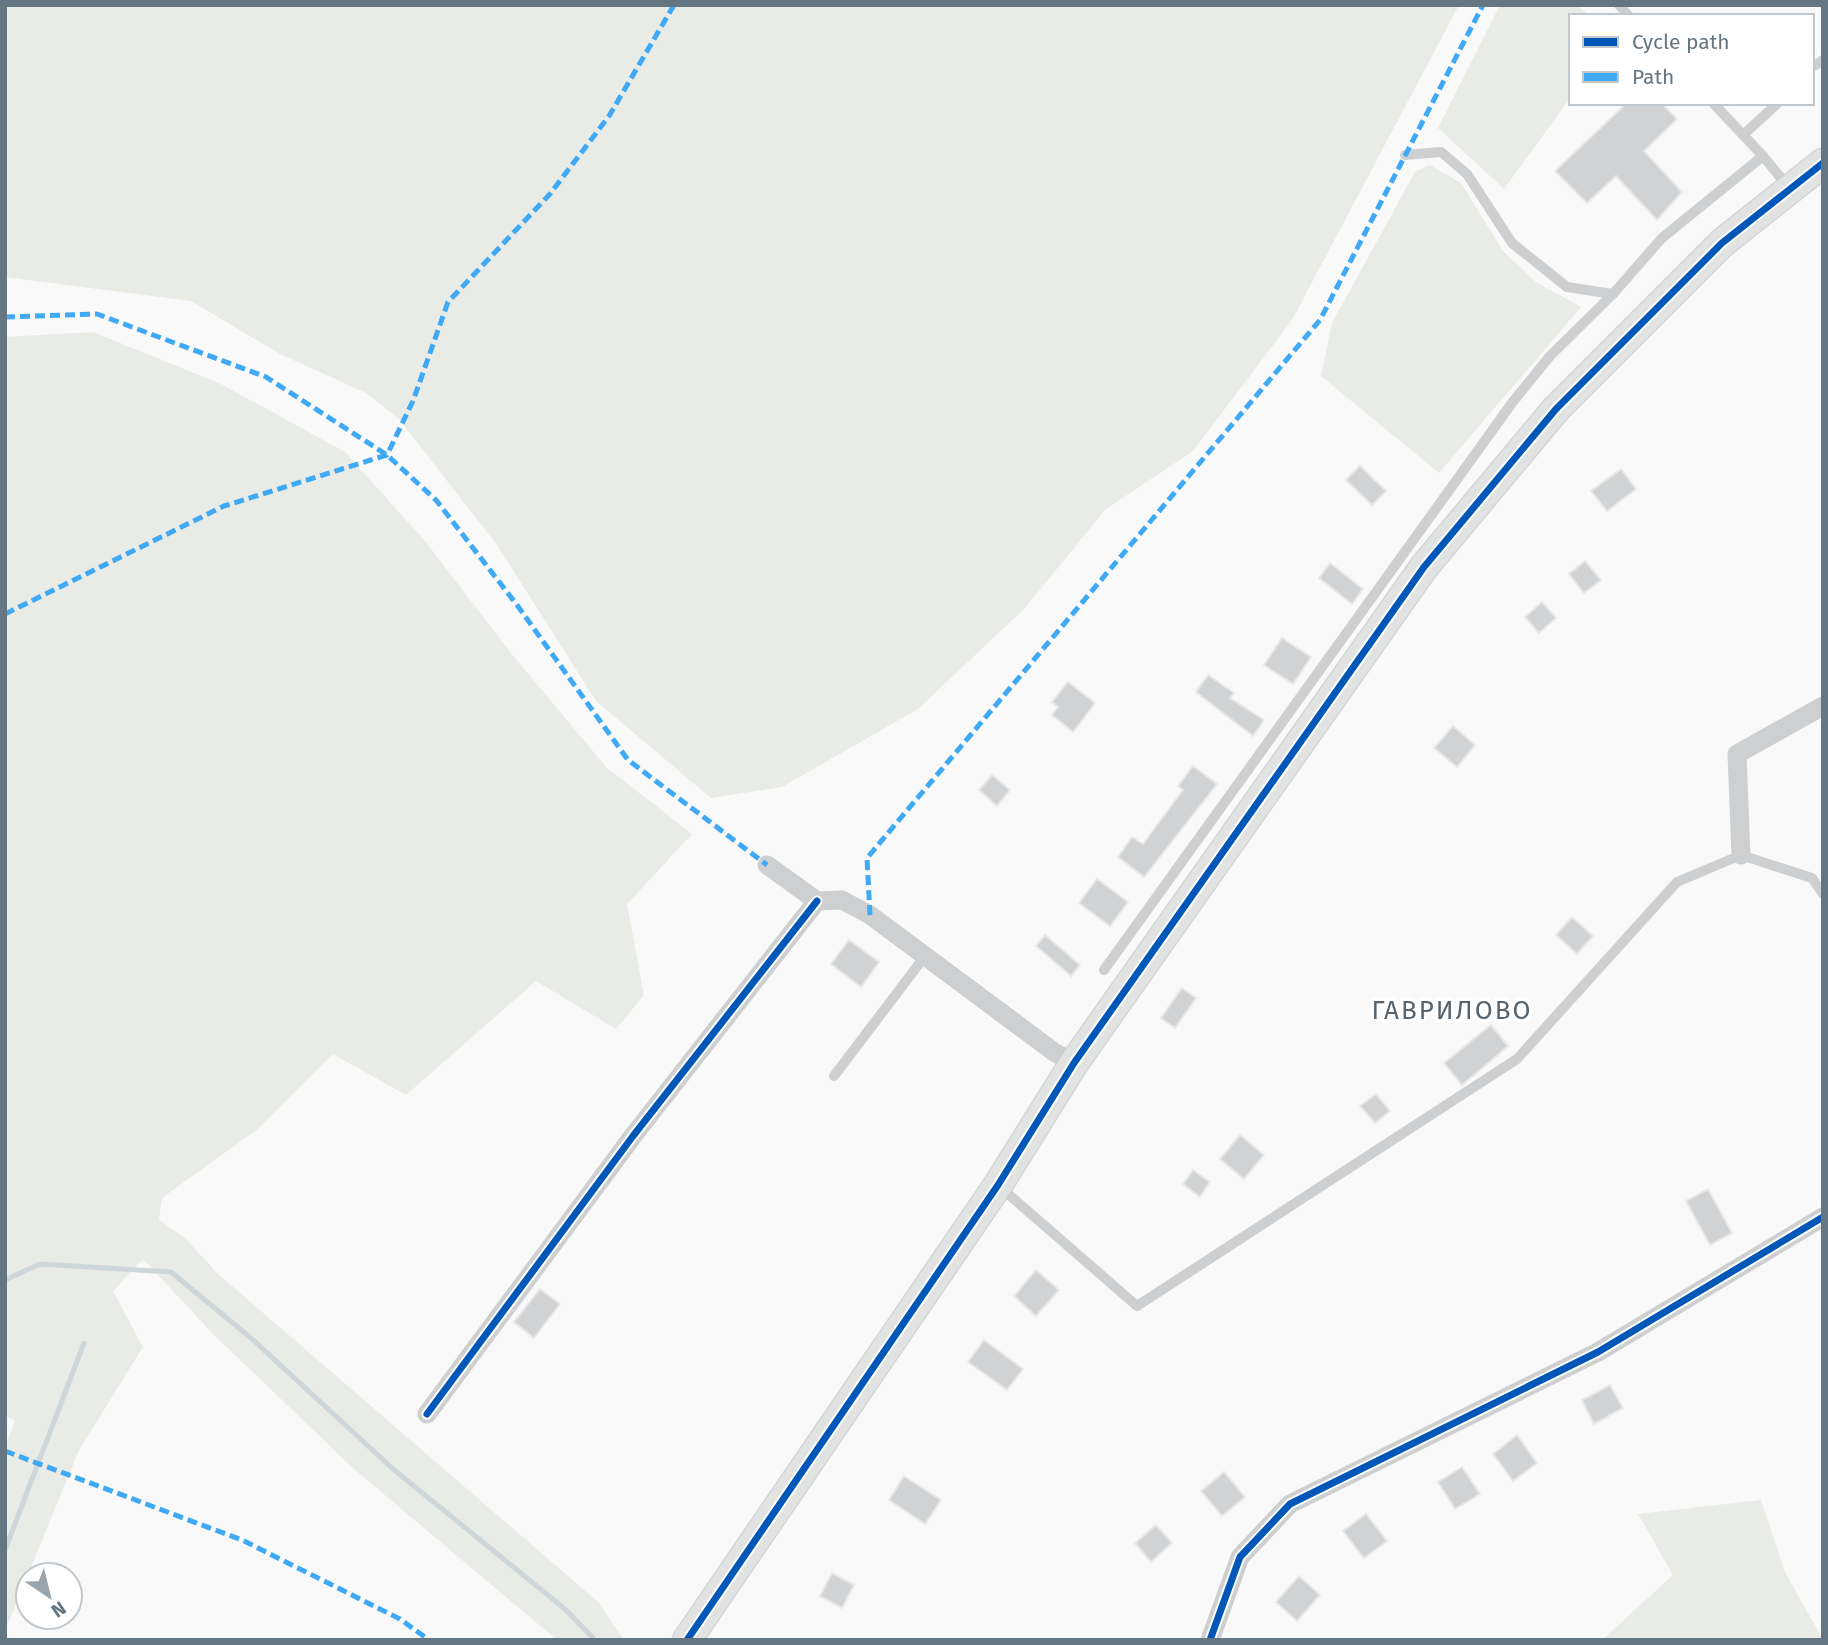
<svg xmlns="http://www.w3.org/2000/svg" width="1828" height="1645" viewBox="0 0 1828 1645" font-family="'Fira Sans',sans-serif">
	<rect width="100%" height="100%" fill="#f9f9f9"/>
	<g fill="#e8ebe6">
		<path d="M 5,5 L 1459,5 L 1292,320 L 1193,451 L 1106,509 L 1024,609 L 918,709 L 782,787 L 711,798 L 596,701 L 497,545 L 399,419 L 366,393 L 280,354 L 191,301 L 5,277 Z"/>
		<path d="M 1500,5 L 1577,5 L 1590,16 L 1571,16 L 1571,97 L 1504,189 L 1438,128 Z"/>
		<path d="M 1430,165 L 1461,183 L 1503,251 L 1536,282 L 1581,307 L 1439,473 L 1321,376 L 1332,323 L 1415,172 Z"/>
		<path d="M 93,332 L 221,384 L 345,452 L 425,541 L 510,652 L 606,767 L 692,834 L 627,904 L 644,995 L 616,1029 L 536,981 L 406,1095 L 333,1054 L 259,1128 L 162,1198 L 159,1220 L 185,1238 L 217,1273 L 598,1602 L 624,1640 L 557,1640 L 354,1469 L 214,1335 L 143,1259 L 113,1291 L 143,1347 L 79,1450 L 5,1631 L 5,1448 L 15,1421 L 5,1416 L 5,337 Z"/>
		<path d="M 1761,1500 L 1785,1572 L 1823,1640 L 1602,1640 L 1673,1575 L 1638,1514 Z"/>
	</g>
	<g fill="none" stroke-linecap="round" stroke-linejoin="round">
		<g stroke="#ced6d9" stroke-width="5">
			<path d="M 5,1280 L 40,1264 L 171,1272 L 251,1338 L 393,1469 L 565,1609 L 595,1640"/>
			<path d="M 5,1550 L 84,1343"/>
		</g>
	</g>
	<g fill="#d0d2d3" stroke="#e8e8e8" stroke-width="2">
		<path d="M 1627,103 L 1661,103 L 1677,119 L 1644,151 L 1682,192 L 1657,220 L 1616,176 L 1587,203 L 1555,171 Z"/>
		<path d="M 1360,466 L 1386,491 L 1372,505 L 1346,480 Z"/>
		<path d="M 1621,469 L 1636,489 L 1607,511 L 1591,491 Z"/>
		<path d="M 1585,561 L 1601,580 L 1584,593 L 1569,574 Z"/>
		<path d="M 1330,563 L 1363,589 L 1352,604 L 1319,578 Z"/>
		<path d="M 1542,602 L 1556,618 L 1539,633 L 1525,617 Z"/>
		<path d="M 1282,638 L 1311,657 L 1293,684 L 1264,665 Z"/>
		<path d="M 1208,675 L 1234,693 L 1230,698 L 1264,720 L 1253,736 L 1196,692 Z"/>
		<path d="M 1068,682 L 1095,703 L 1073,732 L 1052,715 L 1058,707 L 1052,702 Z"/>
		<path d="M 1453,726 L 1475,745 L 1457,767 L 1434,748 Z"/>
		<path d="M 1193,766 L 1217,784 L 1144,877 L 1118,857 L 1132,837 L 1143,844 L 1183,790 L 1178,786 Z"/>
		<path d="M 992,775 L 1010,790 L 997,806 L 979,790 Z"/>
		<path d="M 1097,879 L 1128,902 L 1110,926 L 1079,903 Z"/>
		<path d="M 1572,917 L 1593,936 L 1577,954 L 1556,935 Z"/>
		<path d="M 1045,935 L 1080,965 L 1071,976 L 1036,946 Z"/>
		<path d="M 849,940 L 879,962 L 861,987 L 831,964 Z"/>
		<path d="M 1182,988 L 1196,998 L 1175,1028 L 1161,1018 Z"/>
		<path d="M 1491,1025 L 1508,1046 L 1462,1085 L 1444,1063 Z"/>
		<path d="M 1376,1094 L 1390,1111 L 1375,1123 L 1360,1106 Z"/>
		<path d="M 1240,1135 L 1264,1155 L 1244,1179 L 1220,1159 Z"/>
		<path d="M 1193,1170 L 1210,1182 L 1200,1197 L 1183,1184 Z"/>
		<path d="M 1708,1189 L 1732,1233 L 1710,1245 L 1686,1201 Z"/>
		<path d="M 1036,1270 L 1059,1290 L 1036,1316 L 1014,1296 Z"/>
		<path d="M 540,1289 L 560,1304 L 534,1338 L 514,1322 Z"/>
		<path d="M 984,1340 L 1023,1369 L 1007,1390 L 968,1362 Z"/>
		<path d="M 1610,1385 L 1623,1408 L 1594,1424 L 1582,1400 Z"/>
		<path d="M 1517,1435 L 1537,1463 L 1513,1481 L 1493,1454 Z"/>
		<path d="M 1462,1467 L 1480,1494 L 1455,1509 L 1438,1482 Z"/>
		<path d="M 1224,1472 L 1245,1497 L 1222,1516 L 1201,1491 Z"/>
		<path d="M 904,1476 L 941,1500 L 925,1524 L 889,1500 Z"/>
		<path d="M 1366,1514 L 1387,1541 L 1364,1558 L 1343,1531 Z"/>
		<path d="M 1156,1525 L 1172,1543 L 1151,1562 L 1135,1543 Z"/>
		<path d="M 832,1573 L 854,1585 L 842,1608 L 820,1596 Z"/>
		<path d="M 1299,1576 L 1320,1595 L 1297,1621 L 1276,1602 Z"/>
	</g>
	<g fill="none" stroke-linecap="round" stroke-linejoin="round">
		<g stroke="#d5d6d7" stroke-width="31">
			<path id="secondary" d="M 687,1640 L 998,1185 L 1074,1063 L 1424,567 L 1556,409 L 1722,243 L 1823,163"/>
		</g>
		<g stroke="#cecfd0" stroke-width="10">
			<path d="M 1619,5 L 1629,16"/>
			<path d="M 1816,65 L 1823,60"/>
			<path d="M 1743,135 L 1778,103"/>
			<path d="M 1405,155 L 1441,152 L 1467,174 L 1512,243 L 1567,287 L 1613,294"/>
			<path d="M 1763,156 L 1789,188"/>
			<path d="M 1104,970 L 1512,403 L 1550,356 L 1613,294 L 1662,238 L 1763,156 L 1713,103"/>
			<path d="M 834,1076 L 925,956"/>
			<path d="M 999,1186 L 1137,1306 L 1517,1059 L 1677,882 L 1741,855 L 1812,878 L 1823,894"/>
		</g>
		<g stroke="#cecfd0" stroke-width="19">
			<path d="M 1741,855 L 1737,754 L 1823,706"/>
			<path d="M 767,865 L 817,901 L 842,900 L 870,915 L 1054,1052 L 1074,1063"/>
			<path d="M 427,1414 L 633,1136 L 817,901"/>
			<path d="M 1210,1640 L 1240,1557 L 1290,1504 L 1598,1352 L 1823,1217"/>
		</g>
		<use href="#secondary" stroke="#e1e2e2" stroke-width="28"/>
		<g stroke="#3fa9f5" stroke-width="5" stroke-dasharray="10 5" stroke-linecap="butt">
			<path d="M 5,317 L 97,314 L 266,377 L 387,455 L 436,500 L 517,605 L 628,760 L 767,865"/>
			<path d="M 5,614 L 224,506 L 387,455 L 413,401 L 448,302 L 550,194 L 609,116 L 674,5"/>
			<path d="M 870,915 L 867,858 L 1320,320 L 1483,5"/>
			<path d="M 5,1451 L 242,1540 L 400,1619 L 429,1640"/>
		</g>
		<g stroke="#fff" stroke-width="11">
			<g id="cycleway">
				<path d="M 427,1414 L 633,1136 L 817,901"/>
				<path d="M 687,1640 L 998,1185 L 1074,1063 L 1424,567 L 1556,409 L 1722,243 L 1823,163"/>
				<path d="M 1210,1640 L 1240,1557 L 1290,1504 L 1598,1352 L 1823,1217"/>
			</g>
		</g>
		<use href="#cycleway" stroke="#0057b8" stroke-width="7"/>
	</g>
	<g text-anchor="middle" dominant-baseline="central" stroke-width="7" stroke-linejoin="round" paint-order="stroke">
		<g font-size="26" letter-spacing="2" fill="#57646e" stroke="#fff">
			<text x="1452" y="1010">ГАВРИЛОВО</text>
		</g>
	</g>
	<rect width="1828" height="1645" fill="none" stroke="#657683" stroke-width="14"/>
	<rect x="1569" y="14" width="245" height="91" fill="#ffffff" stroke="#c1c8cd" stroke-width="2"/>
	<rect x="1583" y="37" width="35" height="10" fill="#0057b8" stroke="#c1c8cd" stroke-width="2"/>
	<text x="1632" y="49" font-size="21" fill="#657683">Cycle path</text>
	<rect x="1583" y="72" width="35" height="10" fill="#3fa9f5" stroke="#c1c8cd" stroke-width="2"/>
	<text x="1632" y="84" font-size="21" fill="#657683">Path</text>
	<g transform="translate(49 1596) rotate(145)"><circle r="33" fill="#ffffff" stroke="#c1c8cd" stroke-width="2"/>
	<path d="M0-5L12 26L0 18L-12 26Z" fill="#99a4ac"/>
	<text y="-10" font-size="19" font-weight="bold" text-anchor="middle" fill="#657683">N</text>
	</g>
</svg>
